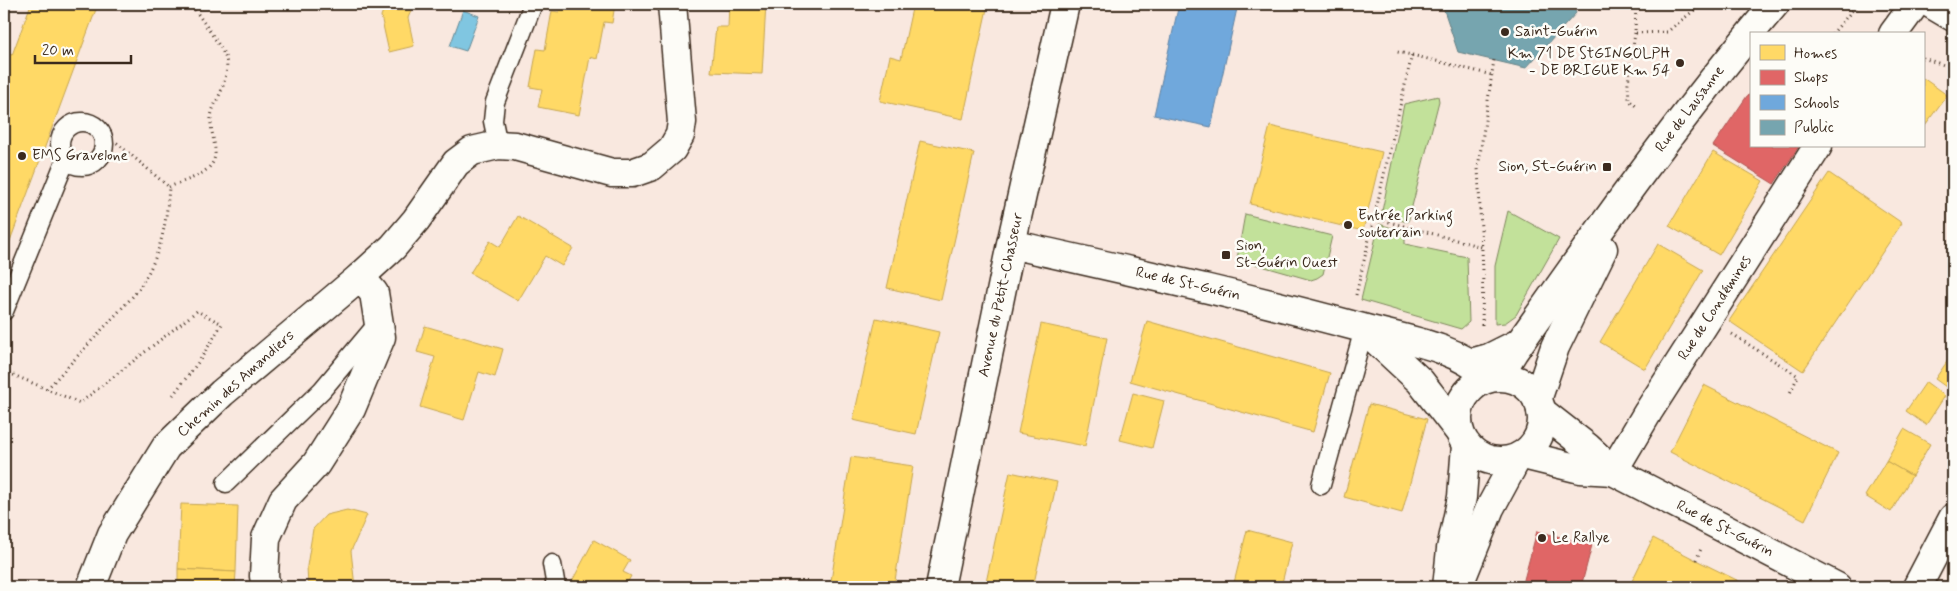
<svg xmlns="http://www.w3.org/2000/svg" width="1957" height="591" viewBox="0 0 1957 591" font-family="Mynerve,sans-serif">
	<rect width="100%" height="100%" fill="#f9e8df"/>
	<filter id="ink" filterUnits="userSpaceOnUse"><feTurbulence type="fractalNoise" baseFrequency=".02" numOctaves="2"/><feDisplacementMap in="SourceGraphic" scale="10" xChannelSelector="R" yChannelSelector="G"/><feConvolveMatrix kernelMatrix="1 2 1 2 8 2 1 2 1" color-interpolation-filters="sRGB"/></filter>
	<g filter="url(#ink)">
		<g fill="#c2e19a" stroke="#7e865c">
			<path d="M 1438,96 L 1439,101 L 1408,222 L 1381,216 L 1404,104 Z"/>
			<path d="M 1508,211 L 1559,239 L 1516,315 L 1505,323 L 1495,324 L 1495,266 Z"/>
			<path d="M 1245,214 L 1332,236 L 1323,274 L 1317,278 L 1311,280 L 1237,259 Z"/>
			<path d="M 1379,224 L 1405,232 L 1405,244 L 1467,257 L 1469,322 L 1461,329 L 1361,300 Z"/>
		</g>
		<path fill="#80c6e1" stroke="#648893" d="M 463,10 L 479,16 L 466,51 L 450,46 Z"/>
		<g fill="#ffd966" stroke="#c4a450">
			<path d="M 31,4 L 98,4 L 4,257 L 4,52 L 12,55 Z"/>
			<path d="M 386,4 L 414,4 L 408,18 L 414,46 L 389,52 L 381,16 Z"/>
			<path d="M 561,4 L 615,4 L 612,23 L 604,22 L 597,59 L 590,57 L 579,115 L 538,107 L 542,89 L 530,87 L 537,49 L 545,50 L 552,11 L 559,12 Z"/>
			<path d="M 729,4 L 766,4 L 762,74 L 711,72 L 716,27 L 728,27 Z"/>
			<path d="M 913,4 L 988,4 L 963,119 L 880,101 L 890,56 L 901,59 Z"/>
			<path d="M 1923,78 L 1947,95 L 1923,128 Z"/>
			<path d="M 1270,126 L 1382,152 L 1363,231 L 1250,204 Z"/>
			<path d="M 920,141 L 974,153 L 941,300 L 887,288 Z"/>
			<path d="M 1713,152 L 1763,181 L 1719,255 L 1669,226 Z"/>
			<path d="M 1829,173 L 1902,223 L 1803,371 L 1729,321 Z"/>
			<path d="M 518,216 L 573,248 L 562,266 L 545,256 L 518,301 L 470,273 L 490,241 L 500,247 Z"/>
			<path d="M 1658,244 L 1703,270 L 1645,369 L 1600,342 Z"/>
			<path d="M 876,318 L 939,332 L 916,434 L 853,420 Z"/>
			<path d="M 1147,321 L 1330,373 L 1313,432 L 1130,381 Z"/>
			<path d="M 1041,324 L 1107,338 L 1085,446 L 1018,433 Z"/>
			<path d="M 425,326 L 503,349 L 495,377 L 479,372 L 464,420 L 420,407 L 435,357 L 417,352 Z"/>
			<path d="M 1953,353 L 1953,392 L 1935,379 Z"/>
			<path d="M 1926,382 L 1945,396 L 1926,425 L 1906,411 Z"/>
			<path d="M 1704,385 L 1838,453 L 1805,520 L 1670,452 Z"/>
			<path d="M 1133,393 L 1164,401 L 1152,448 L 1120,440 Z"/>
			<path d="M 1369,404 L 1427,419 L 1402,513 L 1344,497 Z"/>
			<path d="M 1904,429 L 1930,444 L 1912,476 L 1886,461 Z"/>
			<path d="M 851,457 L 913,466 L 894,587 L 830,587 Z"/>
			<path d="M 1886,461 L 1912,476 L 1891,512 L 1865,496 Z"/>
			<path d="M 1010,472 L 1057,482 L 1033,587 L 985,587 Z"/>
			<path d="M 181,504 L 238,506 L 236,572 L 178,569 Z"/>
			<path d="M 347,510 L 367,515 L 351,551 L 355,587 L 308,587 L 307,566 L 313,529 L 326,515 Z"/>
			<path d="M 1247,530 L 1292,542 L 1281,587 L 1233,587 Z"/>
			<path d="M 1653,538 L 1696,560 L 1751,587 L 1639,587 L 1631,583 Z"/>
			<path d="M 594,540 L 630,560 L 623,572 L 631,576 L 625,587 L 569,587 Z"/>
			<path d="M 178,569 L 236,572 L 235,587 L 178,587 Z"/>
		</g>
		<g fill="#e06666" stroke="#ae5450">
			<path d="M 1751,94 L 1751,146 L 1799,146 L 1774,184 L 1713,146 L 1747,96 Z"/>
			<path d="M 1537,531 L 1592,545 L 1581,587 L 1522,587 Z"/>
		</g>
		<path fill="#6fa8dc" stroke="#5f82a3" d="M 1179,4 L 1238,4 L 1211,127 L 1154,115 Z"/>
		<path fill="#76a5af" stroke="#648084" d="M 1442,4 L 1572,4 L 1576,13 L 1526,68 L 1458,52 Z"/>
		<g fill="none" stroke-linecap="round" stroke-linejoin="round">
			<g stroke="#3b2a1e" stroke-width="21">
				<g id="lane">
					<circle cx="82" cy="144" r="22"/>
					<path d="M 498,145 L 493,121 L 495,102 L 533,4"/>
					<path d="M 4,311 L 66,159"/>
					<path d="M 226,483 L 322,390 L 379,322"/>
					<path d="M 1321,485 L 1364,329"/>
					<path d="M 552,564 L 556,587"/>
				</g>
			</g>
			<g stroke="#3b2a1e" stroke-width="31">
				<g id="street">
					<path d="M 1931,4 L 1953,17"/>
					<path d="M 1893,34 L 1915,4"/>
					<path d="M 1011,244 C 1126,270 1241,295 1355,326 C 1401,339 1452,344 1489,377"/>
					<path d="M 1364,329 L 1420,381 L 1458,430"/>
					<path d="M 1541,411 L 1587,447 L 1613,471 L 1837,587"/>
					<path d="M 1523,455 L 1580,469 L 1613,471"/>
					<path d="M 1613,471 L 1648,412 L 1818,146"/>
					<path d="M 91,587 L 112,534 L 166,447 L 222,393 L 360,277 L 393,247 L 416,220 L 456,163 L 472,151 L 498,145 L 515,146 L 612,173 L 632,173 L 652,166 L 672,149 L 680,135 L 682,122 L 672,4"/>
					<path d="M 266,587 L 264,576 L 266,538 L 283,500 L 316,464 L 351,409 L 381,337 L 374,293 L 360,277"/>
					<path d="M 1917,587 L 1953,518"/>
				</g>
			</g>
			<g stroke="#3b2a1e" stroke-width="31">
				<g id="secondary">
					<path d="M 1471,363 L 1489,358 L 1517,344"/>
					<circle cx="1500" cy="419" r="42"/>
					<path d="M 1498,377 L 1514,351 C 1597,233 1681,114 1775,4"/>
					<path d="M 1537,400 L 1555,347 L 1603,249"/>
					<path d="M 940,587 L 1011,244 L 1065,4"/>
					<path d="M 1447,587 L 1451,549 L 1462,497 L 1466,445"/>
					<path d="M 1458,587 L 1490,508 L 1517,458"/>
				</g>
			</g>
			<g stroke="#3b2a1e" stroke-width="3" stroke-dasharray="1 4" stroke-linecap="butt">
				<path d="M 1636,4 L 1635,33 L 1667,32 L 1702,4"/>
				<path d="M 1635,33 L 1628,83 L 1629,100 L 1637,107"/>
				<path d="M 1832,34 L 1858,4"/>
				<path d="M 1412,55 L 1492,75"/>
				<path d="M 1923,58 L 1953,68"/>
				<path d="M 100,132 L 117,143 L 169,187"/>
				<path d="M 169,187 C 185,180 216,174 215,152 C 215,140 210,130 211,118 C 212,105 222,94 224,82 C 226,75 228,66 226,59 C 222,47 199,16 191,4"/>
				<path d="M 1374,218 L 1482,247"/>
				<path d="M 1356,295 L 1412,55 L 1397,52"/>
				<path d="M 1482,325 L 1483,271 L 1478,168 L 1494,60"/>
				<path d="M 1732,334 L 1798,376 L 1790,393"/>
				<path d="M 4,371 L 80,403 L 197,311 L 222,324 L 200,360 L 173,395"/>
				<path d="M 47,389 L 135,294 C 160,259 166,229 169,187"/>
				<path d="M 1696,560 L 1701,549"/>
			</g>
			<use href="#lane" stroke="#fdfcf7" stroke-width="18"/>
			<use href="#street" stroke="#fdfcf7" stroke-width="28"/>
			<use href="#secondary" stroke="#fdfcf7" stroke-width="28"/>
		</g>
	</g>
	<g fill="#3b2a1e" stroke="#fdfcf7" stroke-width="2">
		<circle cx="1505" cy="32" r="5"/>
		<circle cx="1680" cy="63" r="5"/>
		<circle cx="22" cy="156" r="5"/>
		<rect x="1602" y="162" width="10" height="10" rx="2.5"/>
		<circle cx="1348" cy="225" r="5"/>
		<rect x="1221" y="250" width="10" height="10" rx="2.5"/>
		<circle cx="1542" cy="538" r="5"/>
	</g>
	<g text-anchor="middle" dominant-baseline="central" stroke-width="5" stroke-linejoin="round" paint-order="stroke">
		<g font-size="15" fill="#3b2a1e" stroke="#fdfcf7" text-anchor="start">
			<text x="1515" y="32">Saint-Guérin</text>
			<text x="1670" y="54" text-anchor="end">Km 71 DE StGINGOLPH<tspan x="1670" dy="17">- DE BRIGUE Km 54</tspan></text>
			<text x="32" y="156">EMS Gravelone</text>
			<text x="1597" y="167" text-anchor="end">Sion, St-Guérin</text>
			<text x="1358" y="216">Entrée Parking<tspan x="1358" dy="17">souterrain</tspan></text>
			<text x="1236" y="246">Sion,<tspan x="1236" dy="17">St-Guérin Ouest</tspan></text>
			<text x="1552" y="538">Le Rallye</text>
		</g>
		<g font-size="15" fill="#3b2a1e" stroke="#fdfcf7">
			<text transform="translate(1690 109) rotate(-53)">Rue de Lausanne</text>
			<text transform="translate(1188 284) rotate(13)">Rue de St-Guérin</text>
			<text transform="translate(1001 295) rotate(-78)">Avenue du Petit-Chasseur</text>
			<text transform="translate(1715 308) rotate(-57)">Rue de Condémines</text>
			<text transform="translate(236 384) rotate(-42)">Chemin des Amandiers</text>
			<text transform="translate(1725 529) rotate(27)">Rue de St-Guérin</text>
		</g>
	</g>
	<rect width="1957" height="591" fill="none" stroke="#fdfcf7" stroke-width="20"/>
	<rect x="10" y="10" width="1937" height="571" fill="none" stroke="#3b2a1e" stroke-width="2" filter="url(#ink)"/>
	<rect x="1750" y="32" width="175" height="115" fill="#fdfcf7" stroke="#afa8a0"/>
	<rect x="1760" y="45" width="25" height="15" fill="#ffd966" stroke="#afa8a0"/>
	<text x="1794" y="58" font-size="15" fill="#3b2a1e">Homes</text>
	<rect x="1760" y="70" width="25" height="15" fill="#e06666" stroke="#afa8a0"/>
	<text x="1794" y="82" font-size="15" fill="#3b2a1e">Shops</text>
	<rect x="1760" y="95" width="25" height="15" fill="#6fa8dc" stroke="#afa8a0"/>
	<text x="1794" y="108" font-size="15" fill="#3b2a1e">Schools</text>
	<rect x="1760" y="120" width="25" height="15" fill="#76a5af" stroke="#afa8a0"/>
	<text x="1794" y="132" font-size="15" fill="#3b2a1e">Public</text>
	<path d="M35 55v8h96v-8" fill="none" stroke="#3b2a1e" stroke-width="2.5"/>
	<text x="42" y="55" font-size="15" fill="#3b2a1e" stroke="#fdfcf7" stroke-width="4" paint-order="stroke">20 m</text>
</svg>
